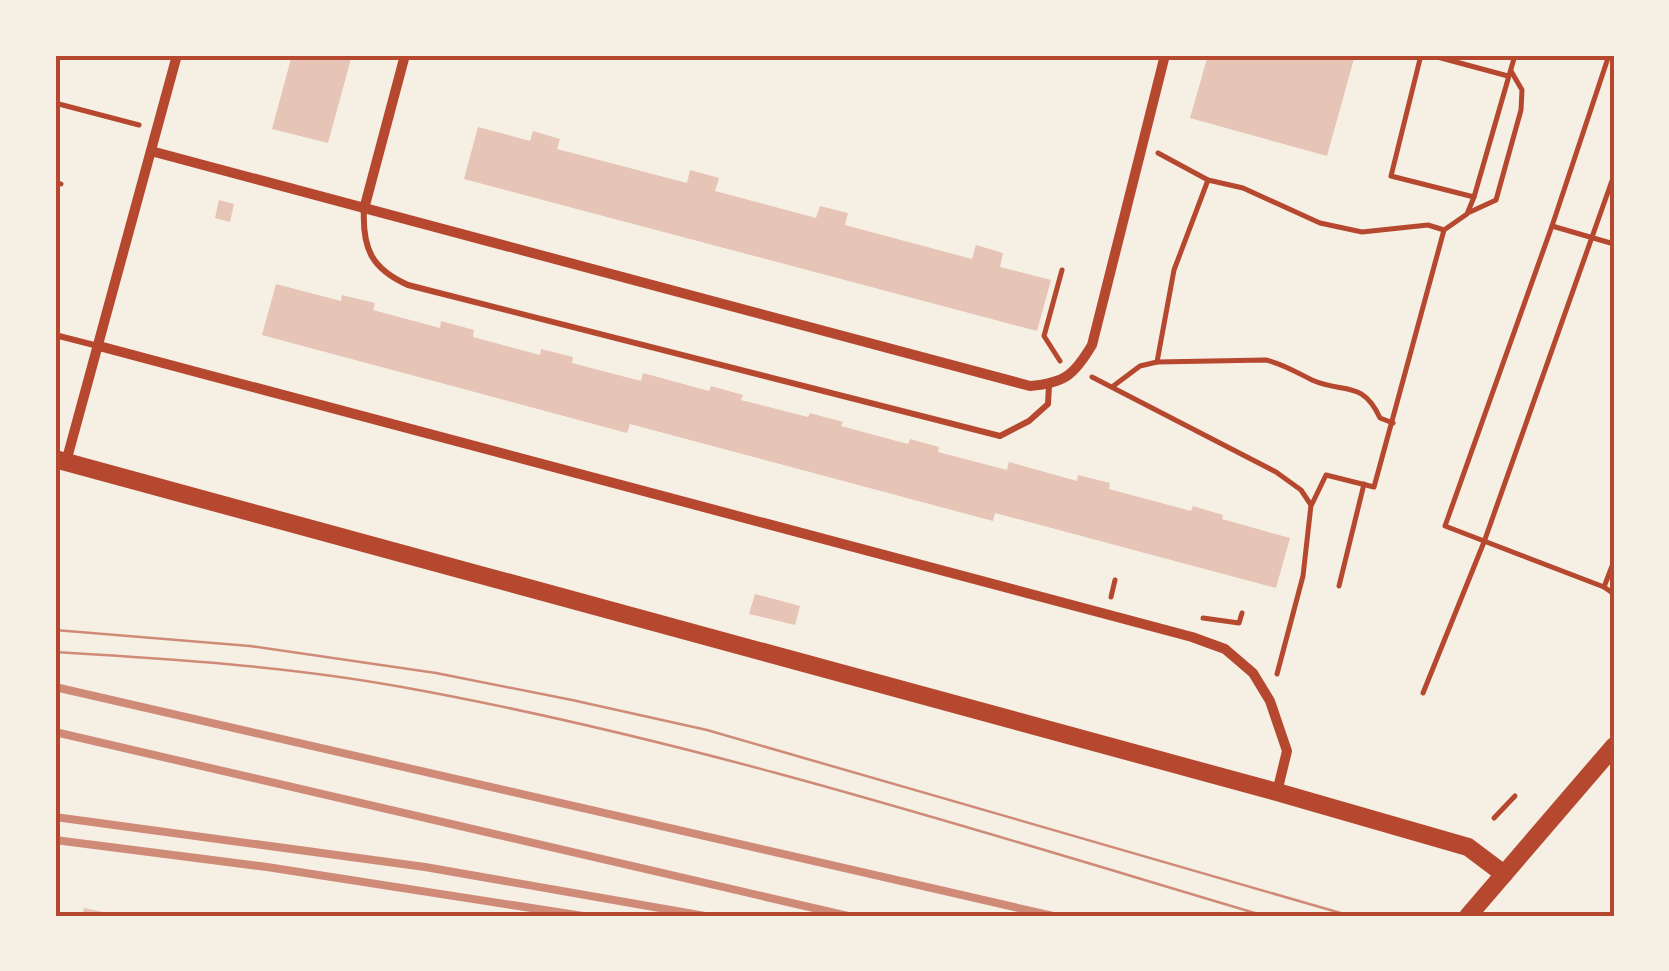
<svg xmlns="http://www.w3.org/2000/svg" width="1669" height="971" viewBox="0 0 1669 971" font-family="'IBM Plex Sans',sans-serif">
	<rect width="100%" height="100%" fill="#f6efe4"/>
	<g fill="#e6c5b7">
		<path d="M 292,55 L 352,55 L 328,143 L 272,129 Z"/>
		<path d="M 1208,55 L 1355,55 L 1327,156 L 1190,118 Z"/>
		<path d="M 478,127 L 530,141 L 533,131 L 560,139 L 557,149 L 687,183 L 690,170 L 719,178 L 715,191 L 816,218 L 820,206 L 848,213 L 845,225 L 972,259 L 976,245 L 1003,253 L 1000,267 L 1051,280 L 1037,331 L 464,179 Z"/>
		<path d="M 219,200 L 234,204 L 230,222 L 215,218 Z"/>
		<path d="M 276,284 L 341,301 L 342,295 L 375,303 L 373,310 L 440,328 L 441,321 L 474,330 L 473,337 L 540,355 L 541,349 L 573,357 L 572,363 L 641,381 L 643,373 L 709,391 L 711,386 L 743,395 L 741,400 L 808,417 L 810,413 L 843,422 L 841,426 L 908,444 L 910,439 L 939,447 L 938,452 L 1007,470 L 1009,462 L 1077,481 L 1078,475 L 1110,483 L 1109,489 L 1191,511 L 1193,506 L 1223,515 L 1222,519 L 1290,538 L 1276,588 L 995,513 L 993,521 L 630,424 L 627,433 L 262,335 Z"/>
		<path d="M 755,594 L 800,606 L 795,625 L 749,614 Z"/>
		<path d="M 84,908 L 113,914 L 113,916 L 82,916 Z"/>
	</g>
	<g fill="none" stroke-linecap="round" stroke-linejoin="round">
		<g stroke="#b5482f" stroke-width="5">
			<path d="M 1421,55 L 1391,176 L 1474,197"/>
			<path d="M 1430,55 L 1508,76"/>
			<path d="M 55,103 L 139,125"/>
			<path d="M 1158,153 L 1208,180 L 1243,188 L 1320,223 L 1362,232 L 1428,225 L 1444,230"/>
			<path d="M 55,182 L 61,184"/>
			<path d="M 1470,212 L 1496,200 L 1521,110 L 1522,90 L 1511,71"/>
			<path d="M 1552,226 L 1614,244"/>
			<path d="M 1060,361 L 1044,336 L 1062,270"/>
			<path d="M 1157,362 L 1174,270 L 1208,180"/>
			<path d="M 1092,377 L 1276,472 L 1301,490 L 1311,505 L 1303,576 L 1277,674"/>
			<path d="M 1112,387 L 1140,366 L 1157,362 L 1266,360 C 1283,364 1296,372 1312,380 C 1343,394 1362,379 1380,418 L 1393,423"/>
			<path d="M 1312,504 L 1326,475 L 1374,487 L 1444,230 L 1467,214 L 1474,197 L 1515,55"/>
			<path d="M 1614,561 L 1604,587 L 1614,594"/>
			<path d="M 1339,586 L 1364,484"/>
			<path d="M 1604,587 L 1445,526 L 1552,226 L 1609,55"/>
			<path d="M 1111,597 L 1115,580"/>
			<path d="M 1203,618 L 1239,623 L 1242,613"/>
			<path d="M 1423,693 L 1484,542 L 1614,175"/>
			<path d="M 1494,818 L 1515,796"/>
		</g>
		<g stroke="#b5482f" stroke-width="6">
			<path d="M 364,209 C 362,249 372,269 408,285 L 1000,436 L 1029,421 L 1048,404 L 1049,385"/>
			<path d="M 55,335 L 98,346"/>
		</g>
		<g stroke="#b5482f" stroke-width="10">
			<path d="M 151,151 L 1030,386 C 1065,383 1074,375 1092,345 L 1165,55"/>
			<path d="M 364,209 L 405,55"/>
			<path d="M 99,346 L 1192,637 L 1225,649 L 1253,673 L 1270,701 L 1287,751 L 1277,792"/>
			<path d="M 66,462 L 177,55"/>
		</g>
		<g stroke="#b5482f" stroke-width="18">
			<path d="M 55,459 L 1277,792 L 1468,847 L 1504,874"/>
			<path d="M 1468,916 L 1614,746"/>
		</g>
		<g stroke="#cf8b77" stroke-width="2.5">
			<path d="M 55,630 L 250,646 L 436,673 L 572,700 L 707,730 L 1351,916"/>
			<path d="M 55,652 C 170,659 288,666 402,687 C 695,740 979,831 1265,916"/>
		</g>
		<g stroke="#cf8b77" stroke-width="8">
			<path d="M 55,687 L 1053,916"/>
			<path d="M 55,732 L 848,916"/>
			<path d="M 55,817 L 425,867 L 705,916"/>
			<path d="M 55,840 L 267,867 L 583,916"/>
		</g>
	</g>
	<rect width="1669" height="971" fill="none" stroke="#f6efe4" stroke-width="115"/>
	<rect x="58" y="58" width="1554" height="856" fill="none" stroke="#b5482f" stroke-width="4"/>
</svg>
